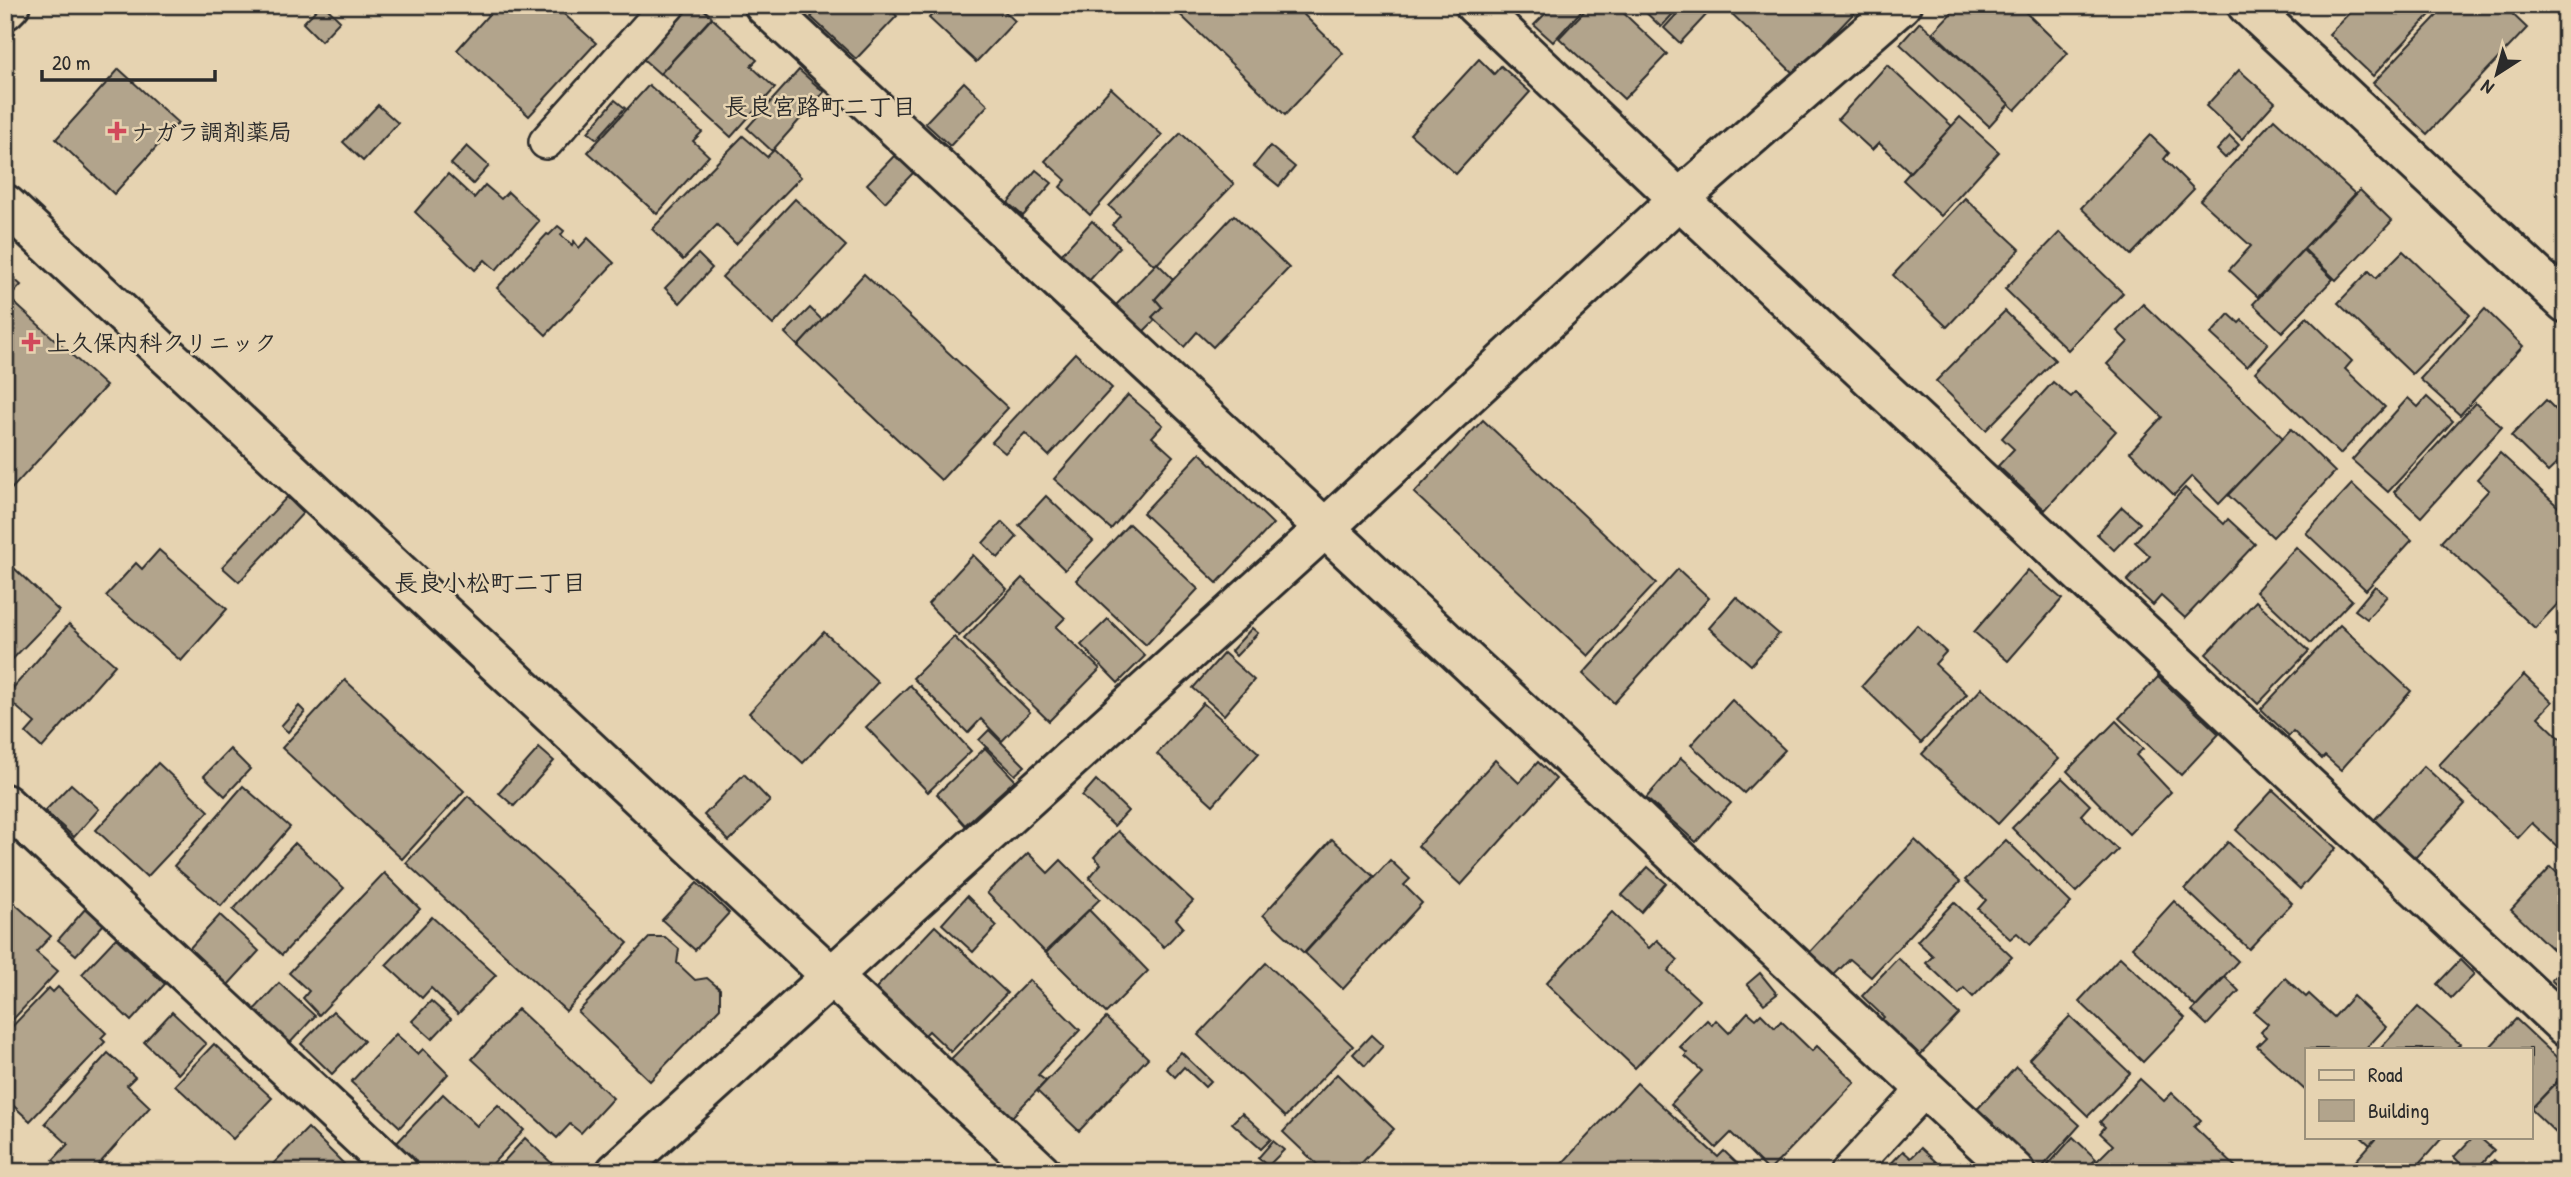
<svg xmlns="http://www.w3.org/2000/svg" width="2571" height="1177" viewBox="0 0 2571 1177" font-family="'Patrick Hand','Klee One',sans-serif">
	<rect width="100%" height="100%" fill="#e6d3b1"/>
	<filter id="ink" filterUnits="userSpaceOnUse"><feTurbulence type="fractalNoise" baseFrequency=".0143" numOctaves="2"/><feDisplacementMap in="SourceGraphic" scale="14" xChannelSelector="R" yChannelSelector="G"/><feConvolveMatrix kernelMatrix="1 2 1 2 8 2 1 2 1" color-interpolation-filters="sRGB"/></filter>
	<g filter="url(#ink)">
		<g fill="#b2a48c" stroke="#2b2b2b" stroke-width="2">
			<path d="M 321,5 L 324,5 L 340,21 L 321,41 L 303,23 Z"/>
			<path d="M 497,5 L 554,5 L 596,43 L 529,116 L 457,50 Z"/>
			<path d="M 692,5 L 699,5 L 712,17 L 660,74 L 643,59 Z"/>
			<path d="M 822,5 L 885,5 L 897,16 L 856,59 L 811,17 Z"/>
			<path d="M 940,5 L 998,5 L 1015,21 L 976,62 L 929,18 Z"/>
			<path d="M 1170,5 L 1294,5 L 1343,53 L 1285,115 Z"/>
			<path d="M 1554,5 L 1574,5 L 1581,11 L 1553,42 L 1534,25 Z"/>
			<path d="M 1590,5 L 1615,5 L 1667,54 L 1624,99 L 1559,38 Z"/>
			<path d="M 1638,5 L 1681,5 L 1661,27 Z"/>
			<path d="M 1685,5 L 1701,5 L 1709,12 L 1680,43 L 1664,28 Z"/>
			<path d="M 1730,5 L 1849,5 L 1855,12 L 1795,75 L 1727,9 Z"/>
			<path d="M 1959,5 L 2018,5 L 2068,53 L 2015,110 L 1933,32 Z"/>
			<path d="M 2357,5 L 2439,5 L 2373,76 L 2329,34 Z"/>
			<path d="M 2447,5 L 2503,5 L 2527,28 L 2427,134 L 2373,83 Z"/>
			<path d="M 712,18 L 757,60 L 751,66 L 775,88 L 731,137 L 661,73 Z"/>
			<path d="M 1920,22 L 2009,104 L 1989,126 L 1900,44 Z"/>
			<path d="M 1479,59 L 1494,74 L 1501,66 L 1530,92 L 1456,174 L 1410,134 Z"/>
			<path d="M 1887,65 L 1952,126 L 1910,172 L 1879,143 L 1872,150 L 1838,119 Z"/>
			<path d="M 119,69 L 178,123 L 114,194 L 56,139 Z"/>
			<path d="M 799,70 L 824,92 L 772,151 L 747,128 Z"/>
			<path d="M 2239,70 L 2275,102 L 2242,139 L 2206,106 Z"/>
			<path d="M 964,82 L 988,105 L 950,146 L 925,123 Z"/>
			<path d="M 649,85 L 702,132 L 693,141 L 709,156 L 657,214 L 588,152 Z"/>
			<path d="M 1111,88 L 1162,135 L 1090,215 L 1060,187 L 1066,180 L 1045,161 Z"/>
			<path d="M 615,100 L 625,108 L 597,139 L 588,132 Z"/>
			<path d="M 378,105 L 398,123 L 363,161 L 343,142 Z"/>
			<path d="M 1960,117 L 1999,152 L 1941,216 L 1903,180 Z"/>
			<path d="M 2274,119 L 2355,194 L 2258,297 L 2229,270 L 2251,246 L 2200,200 Z"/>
			<path d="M 1181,133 L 1234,184 L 1155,266 L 1112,225 L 1120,216 L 1109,206 Z"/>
			<path d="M 2150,135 L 2169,153 L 2164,159 L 2194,189 L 2131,255 L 2081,208 Z"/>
			<path d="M 743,136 L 767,157 L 774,150 L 801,177 L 736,244 L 717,225 L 683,260 L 652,229 Z"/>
			<path d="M 2230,136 L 2239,145 L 2225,158 L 2217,150 Z"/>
			<path d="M 467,146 L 489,166 L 473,184 L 451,164 Z"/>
			<path d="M 1270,146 L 1295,167 L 1279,186 L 1254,166 Z"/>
			<path d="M 896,154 L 914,172 L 885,202 L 867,184 Z"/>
			<path d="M 1036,170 L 1052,183 L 1023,216 L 1008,203 Z"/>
			<path d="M 448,174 L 474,198 L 485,185 L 501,199 L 508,192 L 539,221 L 496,270 L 485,260 L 475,270 L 415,212 Z"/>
			<path d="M 2360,190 L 2392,221 L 2336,280 L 2304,249 Z"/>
			<path d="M 1965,198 L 2020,249 L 1947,327 L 1893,275 Z"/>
			<path d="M 795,199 L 846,246 L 773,325 L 722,277 Z"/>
			<path d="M 1234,215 L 1289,268 L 1213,347 L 1197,332 L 1184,347 L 1152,317 L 1162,307 L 1155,299 Z"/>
			<path d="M 1092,221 L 1120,247 L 1087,283 L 1059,257 Z"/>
			<path d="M 558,226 L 564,231 L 561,235 L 572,245 L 574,241 L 579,248 L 588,238 L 614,263 L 546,335 L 497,288 L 547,234 L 549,235 Z"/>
			<path d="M 2060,232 L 2123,293 L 2068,350 L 2005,289 Z"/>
			<path d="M 2303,250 L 2333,279 L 2282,332 L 2253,304 Z"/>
			<path d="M 2403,251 L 2470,315 L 2412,374 L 2338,303 L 2369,271 L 2376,278 Z"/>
			<path d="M 698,254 L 712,268 L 680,303 L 665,288 Z"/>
			<path d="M 1157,263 L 1173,279 L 1155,299 L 1162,307 L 1152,317 L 1155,320 L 1142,333 L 1115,306 Z"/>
			<path d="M 5,271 L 21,285 L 9,298 L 106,386 L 6,495 Z"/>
			<path d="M 864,274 L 1008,408 L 941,480 L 798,346 Z"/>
			<path d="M 2143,304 L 2283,438 L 2219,504 L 2192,476 L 2174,495 L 2130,452 L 2162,417 L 2107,364 L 2128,342 L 2117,331 Z"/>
			<path d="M 810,308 L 822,320 L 798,346 L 785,333 Z"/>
			<path d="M 2485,309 L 2523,346 L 2460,415 L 2420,379 Z"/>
			<path d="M 2005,311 L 2055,360 L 1986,430 L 1936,381 Z"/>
			<path d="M 2229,314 L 2239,323 L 2242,320 L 2268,343 L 2247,367 L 2211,334 Z"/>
			<path d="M 2307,317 L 2352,361 L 2345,369 L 2385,407 L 2340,454 L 2255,372 Z"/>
			<path d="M 1075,353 L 1112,388 L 1049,456 L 1025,433 L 1005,453 L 992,442 Z"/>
			<path d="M 2053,382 L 2071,397 L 2075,393 L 2116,431 L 2045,510 L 1998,466 L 2014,449 L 2002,438 Z"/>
			<path d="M 1128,395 L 1163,425 L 1152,437 L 1173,456 L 1111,529 L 1054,479 Z"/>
			<path d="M 2427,397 L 2453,421 L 2388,492 L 2352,460 L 2408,398 L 2418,407 Z"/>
			<path d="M 2546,400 L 2566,420 L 2566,455 L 2548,472 L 2511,436 Z"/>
			<path d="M 2475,403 L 2502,427 L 2421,517 L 2394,492 Z"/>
			<path d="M 1483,420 L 1656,583 L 1588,656 L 1414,493 Z"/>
			<path d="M 2291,429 L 2335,472 L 2273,537 L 2228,495 Z"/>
			<path d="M 1200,453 L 1273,524 L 1217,583 L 1143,513 Z"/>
			<path d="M 2500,453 L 2566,514 L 2566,595 L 2535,628 L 2441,542 L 2489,490 L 2477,479 Z"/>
			<path d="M 2352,484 L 2412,540 L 2366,590 L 2306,533 Z"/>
			<path d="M 2185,488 L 2224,524 L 2228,519 L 2255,544 L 2185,618 L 2161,596 L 2153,605 L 2127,581 L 2150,556 L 2135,542 Z"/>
			<path d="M 1046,496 L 1093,541 L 1065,570 L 1019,525 Z"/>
			<path d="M 287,497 L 303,513 L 239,582 L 222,567 Z"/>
			<path d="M 2122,507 L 2140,523 L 2114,550 L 2097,534 Z"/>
			<path d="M 1002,522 L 1017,537 L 998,558 L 983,543 Z"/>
			<path d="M 1129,524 L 1198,589 L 1146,645 L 1076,580 Z"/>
			<path d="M 5,541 L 13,549 L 5,557 Z"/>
			<path d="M 2296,547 L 2352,600 L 2311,643 L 2256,591 Z"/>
			<path d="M 159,550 L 227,609 L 181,661 L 106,596 L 136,563 L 142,569 Z"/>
			<path d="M 973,555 L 1007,589 L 959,636 L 928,604 Z"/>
			<path d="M 14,568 L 59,611 L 5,667 L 5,577 Z"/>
			<path d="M 1678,569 L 1709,598 L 1614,703 L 1583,674 Z"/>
			<path d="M 2028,570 L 2062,599 L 2008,661 L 1974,632 Z"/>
			<path d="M 1022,578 L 1065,618 L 1056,627 L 1100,669 L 1049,721 L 964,639 Z"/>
			<path d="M 2375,586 L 2387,596 L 2367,619 L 2355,610 Z"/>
			<path d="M 1736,597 L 1779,634 L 1751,665 L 1709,628 Z"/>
			<path d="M 2256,601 L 2309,651 L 2258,704 L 2206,654 Z"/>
			<path d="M 1108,619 L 1145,656 L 1118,683 L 1081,645 Z"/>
			<path d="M 69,624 L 115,665 L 42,748 L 26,733 L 35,723 L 5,697 Z"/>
			<path d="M 2566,624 L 2566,646 L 2555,635 Z"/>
			<path d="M 1917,625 L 1946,652 L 1935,664 L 1967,694 L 1921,743 L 1862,686 Z"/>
			<path d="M 2340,625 L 2411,691 L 2341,770 L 2325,756 L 2322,759 L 2293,731 L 2289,736 L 2261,709 Z"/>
			<path d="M 1252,628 L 1258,633 L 1236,656 L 1231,651 Z"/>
			<path d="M 824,632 L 878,682 L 803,763 L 749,713 Z"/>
			<path d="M 954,637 L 1030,712 L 1002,741 L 981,719 L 968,733 L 913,678 Z"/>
			<path d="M 1224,653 L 1254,680 L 1224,715 L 1193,688 Z"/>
			<path d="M 2524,675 L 2552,702 L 2538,717 L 2566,744 L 2566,845 L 2561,850 L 2532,823 L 2518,838 L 2439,765 Z"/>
			<path d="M 2158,677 L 2219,734 L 2181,775 L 2119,718 Z"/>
			<path d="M 345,680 L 464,791 L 402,859 L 282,748 Z"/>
			<path d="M 910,685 L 971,751 L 928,792 L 866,727 Z"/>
			<path d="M 1982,688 L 2059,759 L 1998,824 L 1922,754 Z"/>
			<path d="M 1732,700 L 1785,750 L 1744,793 L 1691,745 Z"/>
			<path d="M 1203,703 L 1259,753 L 1213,805 L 1157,754 Z"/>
			<path d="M 299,706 L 305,712 L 288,732 L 281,726 Z"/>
			<path d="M 2116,721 L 2143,749 L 2136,755 L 2171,792 L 2129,834 L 2067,771 Z"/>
			<path d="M 989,730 L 1025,766 L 1015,775 L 979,740 Z"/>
			<path d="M 539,748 L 554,761 L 514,806 L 499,793 Z"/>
			<path d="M 985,748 L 1015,780 L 965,825 L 937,794 Z"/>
			<path d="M 230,749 L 250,769 L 225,796 L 204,776 Z"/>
			<path d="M 1681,758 L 1731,803 L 1696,842 L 1646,798 Z"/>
			<path d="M 1495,760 L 1519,783 L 1538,762 L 1556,779 L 1461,885 L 1418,846 Z"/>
			<path d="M 158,763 L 209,811 L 147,877 L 96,830 Z"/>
			<path d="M 2424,766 L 2465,804 L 2414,859 L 2373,821 Z"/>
			<path d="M 744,774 L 770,801 L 729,841 L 704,815 Z"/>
			<path d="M 2062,778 L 2090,805 L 2081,815 L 2118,850 L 2076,892 L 2012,828 Z"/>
			<path d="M 1096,780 L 1128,811 L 1114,826 L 1082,796 Z"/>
			<path d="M 71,784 L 99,809 L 74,837 L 45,811 Z"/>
			<path d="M 243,786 L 290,827 L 221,906 L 174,866 Z"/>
			<path d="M 2273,790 L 2336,848 L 2300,889 L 2236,830 Z"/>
			<path d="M 468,796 L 628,943 L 566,1011 L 406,863 Z"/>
			<path d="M 1118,831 L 1193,901 L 1176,919 L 1183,927 L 1164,947 L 1089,878 L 1101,864 L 1094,857 Z"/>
			<path d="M 1332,839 L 1374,877 L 1304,953 L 1263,915 Z"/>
			<path d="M 1915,840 L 1960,882 L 1871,977 L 1850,959 L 1831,978 L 1806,956 Z"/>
			<path d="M 2006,840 L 2071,903 L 2030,945 L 2017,933 L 2010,939 L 1978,909 L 1986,900 L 1965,880 Z"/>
			<path d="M 2228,842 L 2292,903 L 2249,949 L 2185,889 Z"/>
			<path d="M 295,843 L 344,888 L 282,955 L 233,910 Z"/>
			<path d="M 1028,853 L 1048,873 L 1061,860 L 1100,899 L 1045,952 L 987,893 Z"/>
			<path d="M 1390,860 L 1410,879 L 1404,885 L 1422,903 L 1343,989 L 1305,953 Z"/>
			<path d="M 1648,867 L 1666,883 L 1641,912 L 1622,895 Z"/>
			<path d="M 2551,867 L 2561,877 L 2566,873 L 2566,940 L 2555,952 L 2511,910 Z"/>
			<path d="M 384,873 L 420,909 L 319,1015 L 303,998 L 309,991 L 289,973 Z"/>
			<path d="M 697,883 L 729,913 L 695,950 L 662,920 Z"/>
			<path d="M 6,896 L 51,936 L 36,952 L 58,971 L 5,1028 Z"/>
			<path d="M 967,896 L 997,926 L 973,952 L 942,924 Z"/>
			<path d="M 2174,901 L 2238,961 L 2196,1007 L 2132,947 Z"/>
			<path d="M 1954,902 L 2012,957 L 1973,997 L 1964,988 L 1959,994 L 1926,963 L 1933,956 L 1917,941 Z"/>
			<path d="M 86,908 L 104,924 L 76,955 L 58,940 Z"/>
			<path d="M 1089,910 L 1148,971 L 1106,1013 L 1046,953 Z"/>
			<path d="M 1612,912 L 1649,948 L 1657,940 L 1678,960 L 1668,971 L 1699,1000 L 1635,1068 L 1546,983 Z"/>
			<path d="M 220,915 L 259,951 L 227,986 L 188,950 Z"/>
			<path d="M 432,917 L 496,975 L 458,1014 L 431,988 L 422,998 L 386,965 Z"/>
			<path d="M 935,926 L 1007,993 L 951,1052 L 929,1031 L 925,1035 L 876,988 Z"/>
			<path d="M 650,937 L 665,937 L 679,949 L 677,963 L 695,980 L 707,978 L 720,989 L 720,1008 L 650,1081 L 578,1012 Z"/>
			<path d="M 116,938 L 165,984 L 131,1021 L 82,974 Z"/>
			<path d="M 2120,957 L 2185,1018 L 2143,1062 L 2079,1001 Z"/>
			<path d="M 1898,958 L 1959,1014 L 1920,1055 L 1911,1046 L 1904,1053 L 1876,1026 L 1884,1017 L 1862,996 Z"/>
			<path d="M 2460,960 L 2474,974 L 2451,998 L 2437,984 Z"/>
			<path d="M 1266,963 L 1353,1046 L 1285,1117 L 1198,1035 Z"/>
			<path d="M 2566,965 L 2566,994 L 2551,980 Z"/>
			<path d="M 1760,973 L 1777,994 L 1764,1004 L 1747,984 Z"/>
			<path d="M 2225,977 L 2239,991 L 2207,1025 L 2192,1011 Z"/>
			<path d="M 2285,978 L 2306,997 L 2309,994 L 2334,1017 L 2353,996 L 2386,1027 L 2366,1049 L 2307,1049 L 2307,1092 L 2257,1046 L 2266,1037 L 2261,1032 L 2268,1024 L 2254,1012 Z"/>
			<path d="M 1029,980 L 1080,1030 L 1038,1075 L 1046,1081 L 1009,1120 L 947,1063 Z"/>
			<path d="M 279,983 L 315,1016 L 287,1046 L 252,1012 Z"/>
			<path d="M 58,987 L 106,1033 L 101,1038 L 105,1042 L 30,1121 L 5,1098 L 5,1034 L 49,988 L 53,992 Z"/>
			<path d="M 431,1001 L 451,1019 L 432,1039 L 412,1021 Z"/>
			<path d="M 2418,1007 L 2460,1044 L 2455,1049 L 2380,1049 Z"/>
			<path d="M 518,1009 L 613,1098 L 581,1133 L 570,1124 L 557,1138 L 472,1059 Z"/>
			<path d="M 333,1011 L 364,1041 L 332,1074 L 301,1044 Z"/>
			<path d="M 172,1012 L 206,1044 L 178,1074 L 144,1042 Z"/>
			<path d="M 1748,1012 L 1756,1019 L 1761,1014 L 1775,1028 L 1781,1021 L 1812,1051 L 1817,1046 L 1855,1082 L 1769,1171 L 1731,1133 L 1716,1148 L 1671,1104 L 1702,1071 L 1685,1056 L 1687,1053 L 1680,1047 L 1707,1020 L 1712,1025 L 1716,1020 L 1729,1033 Z"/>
			<path d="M 2070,1016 L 2130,1073 L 2088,1116 L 2029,1059 Z"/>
			<path d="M 1106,1018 L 1148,1058 L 1079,1131 L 1037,1091 Z"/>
			<path d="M 2516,1019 L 2566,1066 L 2566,1072 L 2531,1109 L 2531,1049 L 2488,1049 Z"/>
			<path d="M 396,1034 L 418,1054 L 423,1049 L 448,1074 L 400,1127 L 351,1082 Z"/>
			<path d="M 1371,1035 L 1383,1046 L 1365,1066 L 1353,1054 Z"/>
			<path d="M 214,1044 L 272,1098 L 233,1139 L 175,1085 Z"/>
			<path d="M 1181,1052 L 1211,1081 L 1205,1087 L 1184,1067 L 1175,1077 L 1166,1068 Z"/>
			<path d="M 108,1053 L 135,1077 L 127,1085 L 150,1107 L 92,1172 L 67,1172 L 53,1160 L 68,1144 L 45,1123 Z"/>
			<path d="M 2016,1067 L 2080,1125 L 2038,1172 L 2032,1172 L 1971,1116 Z"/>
			<path d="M 2566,1073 L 2566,1125 L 2557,1134 L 2531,1109 Z"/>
			<path d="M 1337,1074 L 1394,1129 L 1353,1172 L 1325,1172 L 1283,1132 Z"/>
			<path d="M 2140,1079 L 2164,1101 L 2172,1093 L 2201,1120 L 2194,1127 L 2241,1172 L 2107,1172 L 2096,1162 L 2113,1145 L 2100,1133 L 2105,1127 L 2100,1122 Z"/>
			<path d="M 1637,1083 L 1718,1157 L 1724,1151 L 1746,1172 L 1559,1172 L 1556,1170 Z"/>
			<path d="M 443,1094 L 477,1126 L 498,1105 L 524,1130 L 485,1172 L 420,1172 L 393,1147 Z"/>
			<path d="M 1242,1113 L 1271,1139 L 1261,1149 L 1232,1123 Z"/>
			<path d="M 308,1128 L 352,1172 L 271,1172 L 268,1169 Z"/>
			<path d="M 2073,1137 L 2096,1159 L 2084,1172 L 2042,1172 Z"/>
			<path d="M 2361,1137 L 2377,1137 L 2370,1145 Z"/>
			<path d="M 2377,1137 L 2443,1137 L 2412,1172 L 2364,1172 L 2354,1163 Z"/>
			<path d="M 2473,1137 L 2479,1137 L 2494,1150 L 2474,1172 L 2469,1172 L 2454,1157 Z"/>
			<path d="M 525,1138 L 561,1172 L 494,1172 Z"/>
			<path d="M 1273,1141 L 1284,1150 L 1268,1166 L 1258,1158 Z"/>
			<path d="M 1921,1148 L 1947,1172 L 1883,1172 L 1903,1151 L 1911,1158 Z"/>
			<path d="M 2494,1160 L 2507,1172 L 2482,1172 Z"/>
		</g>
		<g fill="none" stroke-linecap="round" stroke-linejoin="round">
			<g stroke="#2b2b2b" stroke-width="38">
				<g id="service">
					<path d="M 546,142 L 668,5"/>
					<path d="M 1848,1172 L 1925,1089"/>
				</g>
			</g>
			<g stroke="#2b2b2b" stroke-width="44">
				<g id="minor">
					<path d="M 764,5 L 2015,1172"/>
					<path d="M 1475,5 L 1679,199 L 2566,1027"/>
					<path d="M 5,204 L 1041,1172"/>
					<path d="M 5,804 L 398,1172"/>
					<path d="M 616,1172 L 1324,529 L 1679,199 L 1901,5"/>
				</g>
			</g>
			<g stroke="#2b2b2b" stroke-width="44">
				<g id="tertiary">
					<path d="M 2247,5 L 2566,303"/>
					<path d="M 5,10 L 10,5"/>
				</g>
			</g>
			<use href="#service" stroke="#e6d3b1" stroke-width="33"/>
			<use href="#minor" stroke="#e6d3b1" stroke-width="38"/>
			<use href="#tertiary" stroke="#e6d3b1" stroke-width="38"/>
		</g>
	</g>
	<g fill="#d1495b" stroke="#e6d3b1" stroke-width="2.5">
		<path d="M113.5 120.5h7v7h7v7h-7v7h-7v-7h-7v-7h7z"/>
		<path d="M27.5 331.5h7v7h7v7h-7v7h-7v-7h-7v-7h7z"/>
	</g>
	<g text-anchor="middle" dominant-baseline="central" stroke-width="5" stroke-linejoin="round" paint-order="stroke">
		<g font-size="23" font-weight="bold" fill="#2b2b2b" stroke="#e6d3b1" text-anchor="start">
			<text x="131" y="131">ナガラ調剤薬局</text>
			<text x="47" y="342">上久保内科クリニック</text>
		</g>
		<g font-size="24" font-weight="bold" fill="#2b2b2b" stroke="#e6d3b1">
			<text x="820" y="106">長良宮路町二丁目</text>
			<text x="490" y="582">長良小松町二丁目</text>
		</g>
	</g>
	<rect width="2571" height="1177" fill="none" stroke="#e6d3b1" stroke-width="28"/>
	<rect x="14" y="14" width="2543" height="1149" fill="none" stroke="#2b2b2b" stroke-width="2.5" filter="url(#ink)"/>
	<rect x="2305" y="1048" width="228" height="91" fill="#e6d3b1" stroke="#9b907b" stroke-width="2"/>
	<rect x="2319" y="1070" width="35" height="10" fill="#e6d3b1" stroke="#9b907b" stroke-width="2"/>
	<text x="2368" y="1082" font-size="21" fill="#2b2b2b">Road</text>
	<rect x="2319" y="1100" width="35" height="21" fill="#b2a48c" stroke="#9b907b" stroke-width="2"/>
	<text x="2368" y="1118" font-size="21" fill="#2b2b2b">Building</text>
	<g transform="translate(2497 74) rotate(216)" stroke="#e6d3b1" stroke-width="5" paint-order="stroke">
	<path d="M0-5L12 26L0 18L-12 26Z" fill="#2b2b2b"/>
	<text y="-10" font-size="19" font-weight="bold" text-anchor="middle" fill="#2b2b2b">N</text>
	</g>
	<path d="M42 70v10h173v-10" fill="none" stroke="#2b2b2b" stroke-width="3.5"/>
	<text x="52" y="70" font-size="21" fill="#2b2b2b" stroke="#e6d3b1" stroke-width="5" paint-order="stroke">20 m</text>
</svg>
